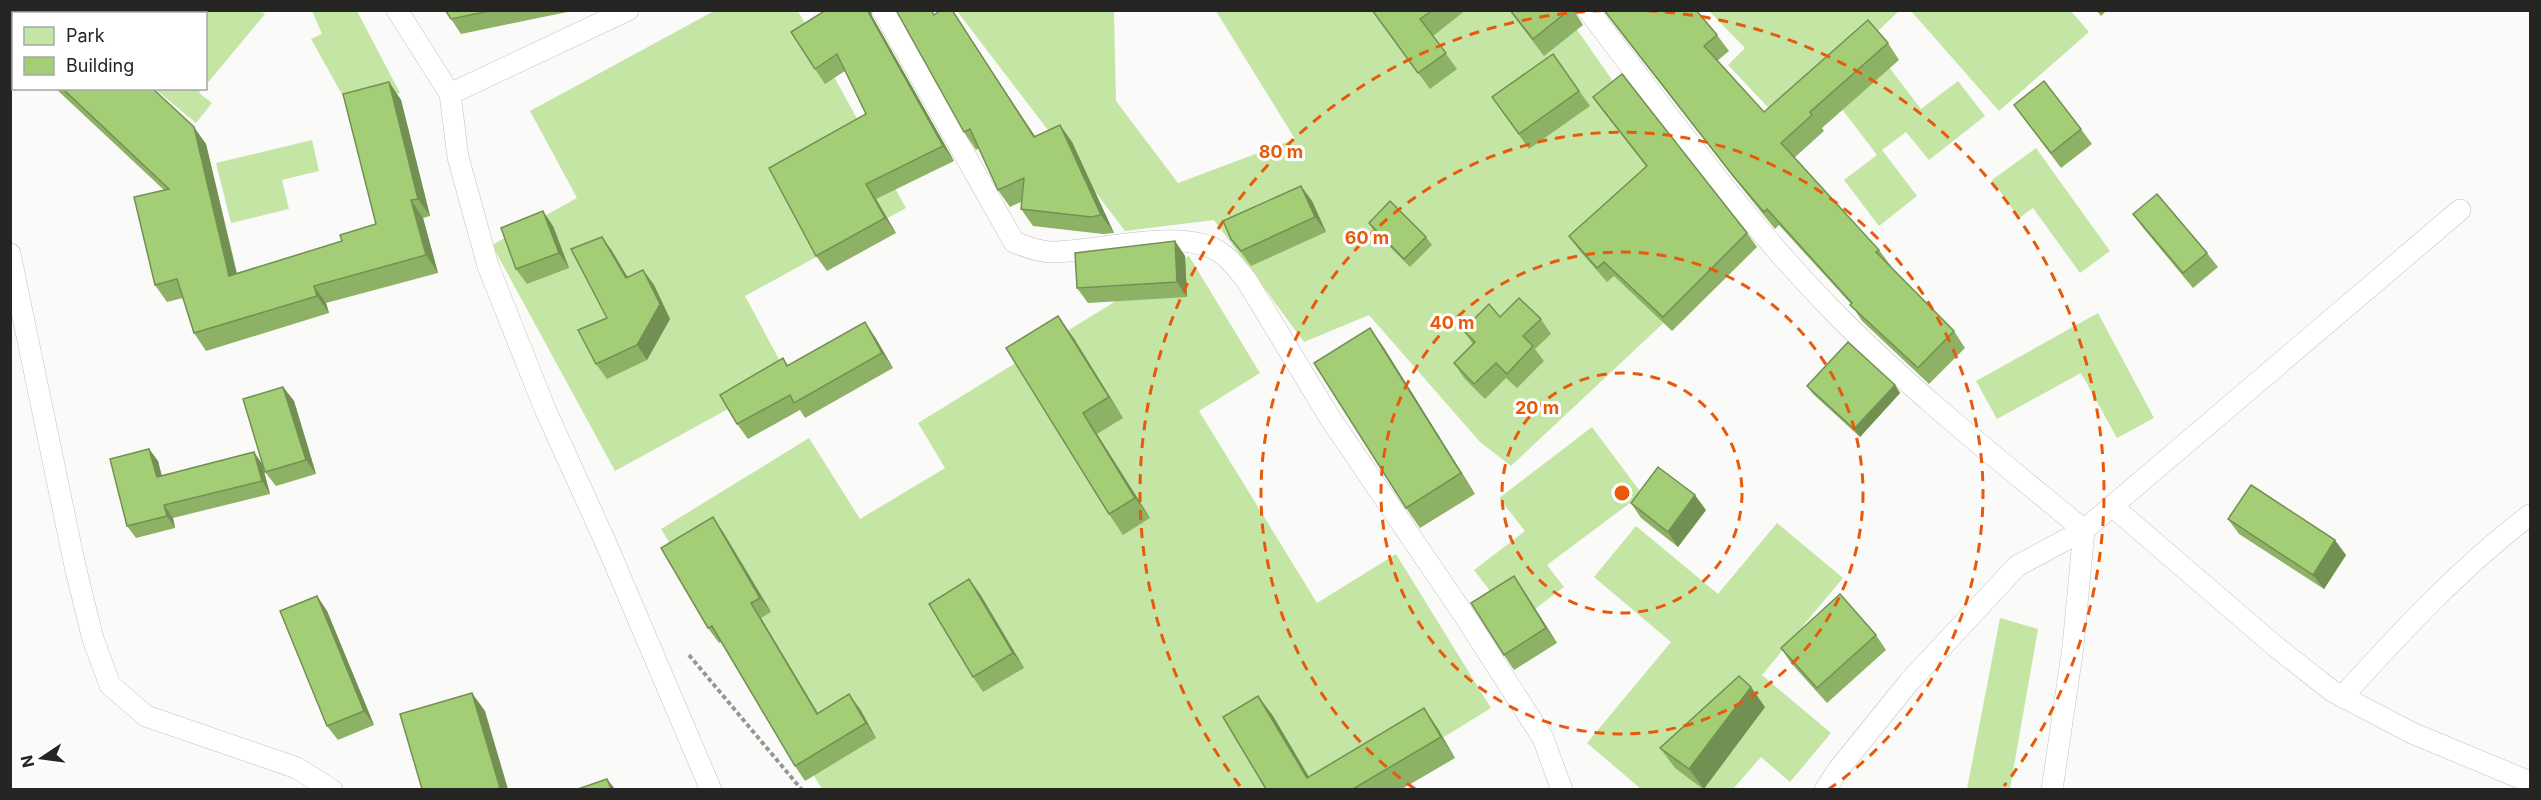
<svg xmlns="http://www.w3.org/2000/svg" width="2541" height="800" viewBox="0 0 2541 800" font-family="Inter,sans-serif">
	<rect width="100%" height="100%" fill="#fafbf8"/>
	<g fill="#c5e5a5">
		<path d="M 209,11 L 260,11 L 265,14 L 206,85 L 206,15 Z"/>
		<path d="M 312,11 L 357,11 L 400,93 L 349,107 L 311,39 L 322,34 Z"/>
		<path d="M 714,11 L 798,11 L 906,208 L 745,296 L 788,376 L 615,471 L 492,245 L 577,198 L 530,111 Z"/>
		<path d="M 957,11 L 1114,11 L 1116,101 L 1178,183 L 1295,139 L 1216,11 L 1564,11 L 1735,256 L 1511,466 L 1480,442 L 1369,315 L 1304,342 L 1214,220 L 1125,231 Z"/>
		<path d="M 1709,11 L 1898,10 L 1899,11 L 1782,122 L 1728,65 L 1745,48 Z"/>
		<path d="M 1911,11 L 2071,11 L 2089,32 L 1999,111 Z"/>
		<path d="M 1885,62 L 1921,109 L 1958,81 L 1985,116 L 1929,160 L 1906,132 L 1882,150 L 1917,196 L 1879,226 L 1844,180 L 1877,155 L 1835,100 Z"/>
		<path d="M 155,89 L 202,89 L 199,93 L 212,103 L 196,123 Z"/>
		<path d="M 312,140 L 319,171 L 282,180 L 289,209 L 231,223 L 216,163 Z"/>
		<path d="M 2036,148 L 2110,251 L 2080,273 L 2033,208 L 2019,218 L 1992,180 Z"/>
		<path d="M 1189,256 L 1260,373 L 1199,411 L 1317,603 L 1396,554 L 1491,708 L 1360,789 L 822,789 L 661,529 L 809,438 L 860,519 L 945,468 L 918,423 Z"/>
		<path d="M 2098,313 L 2154,418 L 2117,438 L 2081,373 L 1997,419 L 1976,381 Z"/>
		<path d="M 1592,427 L 1642,494 L 1547,565 L 1564,587 L 1515,624 L 1474,570 L 1525,531 L 1499,498 Z"/>
		<path d="M 1777,523 L 1843,578 L 1762,675 L 1831,733 L 1790,782 L 1761,757 L 1733,789 L 1641,789 L 1587,743 L 1671,642 L 1594,577 L 1636,526 L 1718,594 Z"/>
		<path d="M 2000,618 L 2038,629 L 2010,789 L 1967,789 Z"/>
	</g>
	<g fill="none" stroke-linecap="round" stroke-linejoin="round">
		<g stroke="#c0c2bf" stroke-width="22">
			<g id="lane">
				<path d="M 397,10 L 450,94 L 458,157 L 488,266 L 545,409 L 605,541 L 711,790"/>
				<path d="M 883,10 L 1014,242 C 1026,247 1037,251 1050,252 C 1094,253 1180,227 1218,251 C 1230,258 1238,270 1247,281 L 1330,418 L 1464,615 L 1543,738 L 1562,790"/>
				<path d="M 1588,10 C 1666,112 1742,218 1832,310 C 1910,390 1998,459 2084,530"/>
				<path d="M 450,94 L 628,10"/>
				<path d="M 10,254 L 75,566 L 93,639 L 110,685 L 146,716 L 297,768 L 332,790"/>
				<path d="M 2112,506 L 2275,646 L 2332,691 L 2412,733 L 2530,782"/>
				<path d="M 2342,697 C 2401,632 2460,568 2530,515"/>
				<path d="M 1825,790 L 1838,770 L 1909,682 L 2017,566 L 2084,530 L 2460,210"/>
				<path d="M 2052,790 L 2073,647 L 2084,530"/>
			</g>
		</g>
		<path stroke="#969794" stroke-width="4" stroke-dasharray="4.5 3" stroke-linecap="butt" d="M 689,655 L 802,790"/>
		<use href="#lane" stroke="#fff" stroke-width="21"/>
	</g>
	<g fill="#8db165">
		<path d="M 10,10 L 158,10 L 155,14 L 14,14 L 14,78 L 10,78 Z"/>
		<path d="M 445,10 L 577,10 L 461,34 Z"/>
		<path d="M 1372,10 L 1466,10 L 1433,36 L 1457,69 L 1430,89 Z"/>
		<path d="M 1509,10 L 1576,10 L 1575,12 L 1583,25 L 1544,56 Z"/>
		<path d="M 1603,10 L 1696,10 L 1717,35 L 1729,51 L 1717,61 L 1764,112 L 1888,43 L 1899,60 L 1822,128 L 1824,131 L 1794,158 L 1879,250 L 1891,266 L 1890,267 L 1954,331 L 1965,348 L 1929,384 L 1862,321 L 1851,304 L 1779,225 L 1775,229 L 1746,193 Z"/>
		<path d="M 2096,10 L 2107,10 L 2101,16 Z"/>
		<path d="M 935,15 L 960,23 L 1035,136 L 1060,125 L 1072,142 L 1114,233 L 1103,234 L 1033,226 L 1021,209 L 1021,202 L 1010,207 L 998,190 L 979,148 L 976,150 L 964,132 Z"/>
		<path d="M 872,16 L 954,161 L 876,199 L 896,233 L 827,271 L 816,256 L 866,114 L 845,71 L 825,84 L 815,69 Z"/>
		<path d="M 1553,54 L 1590,106 L 1529,149 L 1492,97 Z"/>
		<path d="M 389,82 L 401,100 L 430,216 L 423,218 L 438,273 L 326,303 L 329,313 L 206,351 L 194,333 L 183,298 L 167,302 L 155,285 L 164,190 L 55,88 L 152,88 L 206,144 L 237,273 L 342,241 L 376,224 Z"/>
		<path d="M 1593,97 L 1747,233 L 1757,247 L 1672,331 L 1614,276 L 1607,282 L 1579,250 L 1569,236 L 1646,166 L 1603,111 Z"/>
		<path d="M 2014,105 L 2081,129 L 2092,144 L 2061,168 Z"/>
		<path d="M 1301,186 L 1312,201 L 1326,232 L 1251,266 L 1231,239 Z"/>
		<path d="M 2133,214 L 2207,253 L 2218,267 L 2193,288 L 2144,229 Z"/>
		<path d="M 1369,223 L 1426,237 L 1432,245 L 1410,267 L 1374,231 Z"/>
		<path d="M 553,226 L 569,268 L 527,284 L 516,269 Z"/>
		<path d="M 602,237 L 612,251 L 628,278 L 643,270 L 654,285 L 670,319 L 647,360 L 607,379 L 596,364 L 607,318 Z"/>
		<path d="M 1175,241 L 1185,256 L 1187,297 L 1088,303 L 1077,288 Z"/>
		<path d="M 1500,317 L 1541,319 L 1551,334 L 1535,349 L 1544,361 L 1517,388 L 1506,378 L 1485,399 L 1464,378 L 1454,363 L 1473,344 L 1463,330 Z"/>
		<path d="M 1370,328 L 1384,348 L 1475,494 L 1420,528 L 1406,508 Z"/>
		<path d="M 875,337 L 893,368 L 805,418 L 800,410 L 748,439 L 737,424 L 783,358 L 788,365 Z"/>
		<path d="M 1073,337 L 1123,418 L 1097,434 L 1150,518 L 1123,535 L 1109,514 L 1006,348 Z"/>
		<path d="M 1895,385 L 1900,393 L 1860,437 L 1813,394 L 1807,386 Z"/>
		<path d="M 283,387 L 294,401 L 316,474 L 276,486 L 265,472 Z"/>
		<path d="M 149,449 L 158,461 L 162,476 L 254,452 L 262,464 L 270,494 L 173,518 L 175,528 L 136,538 L 127,526 Z"/>
		<path d="M 1631,503 L 1706,510 L 1678,547 L 1641,518 Z"/>
		<path d="M 2228,519 L 2346,555 L 2324,589 L 2239,534 Z"/>
		<path d="M 723,532 L 771,612 L 761,618 L 818,713 L 860,709 L 876,738 L 805,781 L 795,766 L 721,642 L 719,643 L 708,628 Z"/>
		<path d="M 969,579 L 980,594 L 1024,668 L 983,692 L 973,677 Z"/>
		<path d="M 1524,591 L 1557,643 L 1514,670 L 1504,655 Z"/>
		<path d="M 317,596 L 327,611 L 374,725 L 338,740 L 327,726 Z"/>
		<path d="M 1876,635 L 1886,650 L 1827,703 L 1791,663 L 1781,648 Z"/>
		<path d="M 1258,696 L 1273,716 L 1309,777 L 1424,708 L 1438,729 L 1455,758 L 1402,789 L 1266,789 Z"/>
		<path d="M 1765,707 L 1703,789 L 1675,768 L 1660,748 Z"/>
	</g>
	<g fill="#739053">
		<path d="M 130,10 L 158,10 L 155,14 L 128,14 Z"/>
		<path d="M 867,10 L 871,10 L 872,16 L 954,161 L 943,146 Z"/>
		<path d="M 952,10 L 960,23 L 1046,154 L 1034,137 Z"/>
		<path d="M 389,82 L 401,100 L 430,216 L 418,199 Z"/>
		<path d="M 1060,125 L 1072,142 L 1114,233 L 1101,215 Z"/>
		<path d="M 194,127 L 206,144 L 241,293 L 229,276 Z"/>
		<path d="M 866,184 L 876,199 L 896,233 L 885,218 Z"/>
		<path d="M 1301,186 L 1312,201 L 1326,232 L 1315,217 Z"/>
		<path d="M 411,200 L 423,218 L 438,273 L 426,255 Z"/>
		<path d="M 543,211 L 553,226 L 569,268 L 559,253 Z"/>
		<path d="M 602,237 L 612,251 L 637,293 L 626,278 Z"/>
		<path d="M 1175,241 L 1185,256 L 1187,297 L 1177,282 Z"/>
		<path d="M 643,270 L 654,285 L 670,319 L 647,360 L 637,345 Z"/>
		<path d="M 314,286 L 326,303 L 329,313 L 317,296 Z"/>
		<path d="M 1058,316 L 1073,337 L 1123,418 L 1109,397 Z"/>
		<path d="M 865,322 L 875,337 L 893,368 L 882,353 Z"/>
		<path d="M 1370,328 L 1384,348 L 1475,494 L 1461,473 Z"/>
		<path d="M 1895,385 L 1900,393 L 1860,437 L 1854,429 Z"/>
		<path d="M 283,387 L 294,401 L 316,474 L 306,460 Z"/>
		<path d="M 1083,413 L 1097,434 L 1150,518 L 1135,498 Z"/>
		<path d="M 149,449 L 158,461 L 165,490 L 157,477 Z"/>
		<path d="M 254,452 L 262,464 L 270,494 L 262,481 Z"/>
		<path d="M 1695,495 L 1706,510 L 1678,547 L 1668,532 Z"/>
		<path d="M 164,505 L 173,518 L 175,528 L 167,516 Z"/>
		<path d="M 713,517 L 723,532 L 771,612 L 760,598 Z"/>
		<path d="M 2335,540 L 2346,555 L 2324,589 L 2313,575 Z"/>
		<path d="M 1514,576 L 1524,591 L 1557,643 L 1546,628 Z"/>
		<path d="M 969,579 L 980,594 L 1024,668 L 1013,653 Z"/>
		<path d="M 317,596 L 327,611 L 374,725 L 364,711 Z"/>
		<path d="M 751,603 L 761,618 L 827,729 L 817,714 Z"/>
		<path d="M 1751,687 L 1765,707 L 1704,789 L 1689,769 Z"/>
		<path d="M 472,693 L 485,711 L 508,789 L 501,789 L 500,788 Z"/>
		<path d="M 849,694 L 860,709 L 876,738 L 866,723 Z"/>
		<path d="M 1258,696 L 1273,716 L 1316,789 L 1307,778 Z"/>
		<path d="M 1424,708 L 1438,729 L 1455,758 L 1441,737 Z"/>
		<path d="M 607,779 L 615,789 L 611,789 Z"/>
	</g>
	<g fill="#a4ce76" stroke="#739053" stroke-width="1.5">
		<path d="M 10,10 L 130,10 L 128,14 L 14,14 L 14,60 L 10,60 Z"/>
		<path d="M 445,10 L 494,10 L 451,19 Z"/>
		<path d="M 826,10 L 867,10 L 943,146 L 866,184 L 885,218 L 816,256 L 769,168 L 866,114 L 837,54 L 815,69 L 791,32 Z"/>
		<path d="M 896,10 L 931,10 L 934,15 L 941,10 L 952,10 L 1034,137 L 1060,125 L 1101,215 L 1091,217 L 1021,209 L 1024,178 L 998,190 L 970,129 L 964,132 Z"/>
		<path d="M 1372,10 L 1433,10 L 1420,19 L 1446,53 L 1418,73 Z"/>
		<path d="M 1510,10 L 1569,10 L 1533,39 Z"/>
		<path d="M 1604,10 L 1696,10 L 1717,35 L 1704,46 L 1764,112 L 1868,20 L 1888,43 L 1810,112 L 1812,115 L 1781,143 L 1879,250 L 1876,252 L 1954,331 L 1918,368 L 1850,305 L 1852,303 L 1767,209 L 1764,212 L 1734,177 Z"/>
		<path d="M 1553,54 L 1579,91 L 1519,134 L 1492,97 Z"/>
		<path d="M 1622,74 L 1747,233 L 1663,317 L 1604,262 L 1597,268 L 1569,236 L 1647,166 L 1593,97 Z"/>
		<path d="M 2044,81 L 2081,129 L 2051,153 L 2014,105 Z"/>
		<path d="M 389,82 L 418,199 L 411,200 L 426,255 L 314,286 L 317,296 L 194,333 L 177,279 L 155,285 L 134,197 L 169,189 L 62,88 L 152,88 L 194,127 L 229,276 L 342,241 L 340,235 L 376,224 L 343,94 Z"/>
		<path d="M 1301,186 L 1315,217 L 1241,251 L 1231,239 L 1223,221 Z"/>
		<path d="M 2157,194 L 2207,253 L 2183,273 L 2133,214 Z"/>
		<path d="M 1390,201 L 1426,237 L 1404,259 L 1369,223 Z"/>
		<path d="M 543,211 L 559,253 L 516,269 L 501,228 Z"/>
		<path d="M 602,237 L 626,278 L 643,270 L 660,304 L 637,345 L 596,364 L 578,330 L 607,318 L 571,249 Z"/>
		<path d="M 1175,241 L 1177,282 L 1077,288 L 1075,253 Z"/>
		<path d="M 1519,298 L 1541,319 L 1523,336 L 1533,346 L 1507,374 L 1496,363 L 1474,384 L 1454,363 L 1475,342 L 1463,330 L 1489,304 L 1500,317 Z"/>
		<path d="M 1058,316 L 1109,397 L 1083,413 L 1135,498 L 1109,514 L 1006,348 Z"/>
		<path d="M 865,322 L 882,353 L 794,403 L 790,395 L 737,424 L 720,395 L 783,358 L 787,366 Z"/>
		<path d="M 1370,328 L 1461,473 L 1406,508 L 1314,363 Z"/>
		<path d="M 1848,342 L 1895,385 L 1854,429 L 1807,386 Z"/>
		<path d="M 283,387 L 306,460 L 265,472 L 243,399 Z"/>
		<path d="M 149,449 L 157,477 L 254,452 L 262,481 L 164,505 L 167,516 L 127,526 L 110,459 Z"/>
		<path d="M 1658,467 L 1695,495 L 1668,532 L 1631,503 Z"/>
		<path d="M 2251,485 L 2335,540 L 2313,575 L 2228,519 Z"/>
		<path d="M 713,517 L 760,598 L 751,603 L 817,714 L 849,694 L 866,723 L 795,766 L 712,626 L 708,628 L 661,548 Z"/>
		<path d="M 1514,576 L 1546,628 L 1504,655 L 1471,603 Z"/>
		<path d="M 969,579 L 1013,653 L 973,677 L 929,604 Z"/>
		<path d="M 1840,594 L 1876,635 L 1817,688 L 1781,648 Z"/>
		<path d="M 317,596 L 364,711 L 327,726 L 280,611 Z"/>
		<path d="M 1739,676 L 1751,687 L 1689,769 L 1660,748 Z"/>
		<path d="M 472,693 L 500,788 L 494,789 L 422,789 L 400,714 Z"/>
		<path d="M 1258,696 L 1307,778 L 1424,708 L 1441,737 L 1353,789 L 1266,789 L 1223,717 Z"/>
		<path d="M 607,779 L 611,789 L 578,789 Z"/>
	</g>
	<g fill="none" stroke="#e8590c" stroke-width="3" stroke-dasharray="10 8">
		<circle cx="1622" cy="493" r="120"/>
		<circle cx="1622" cy="493" r="241"/>
		<path d="M1415 789A361 361 0 1 1 1829 789"/>
		<path d="M1240 786A482 482 0 1 1 2004 786"/>
	</g>
	<circle cx="1622" cy="493" r="9" fill="#e8590c" stroke="#fff" stroke-width="3"/>
	<g font-size="18" text-anchor="middle" font-weight="bold" fill="#e8590c" stroke="#fff" stroke-width="6" stroke-linejoin="round" paint-order="stroke">
		<text x="1281" y="158">80 m</text>
		<text x="1367" y="244">60 m</text>
		<text x="1452" y="329">40 m</text>
		<text x="1537" y="414">20 m</text>
	</g>
	<rect width="2541" height="800" fill="none" stroke="#242423" stroke-width="24"/>
	<rect x="12" y="12" width="195" height="78" fill="#ffffff" stroke="#a7a7a7" stroke-width="1.5"/>
	<rect x="24" y="27" width="30" height="18" fill="#c5e5a5" stroke="#a7a7a7" stroke-width="1.5"/>
	<text x="66" y="42" font-size="18" fill="#242423">Park</text>
	<rect x="24" y="57" width="30" height="18" fill="#a4ce76" stroke="#a7a7a7" stroke-width="1.5"/>
	<text x="66" y="72" font-size="18" fill="#242423">Building</text>
	<g transform="translate(42 758) rotate(257)" stroke="#ffffff" stroke-width="4.5" paint-order="stroke">
	<path d="M0-4.5L10 22L0 15L-10 22Z" fill="#242423"/>
	<text y="-9" font-size="16" font-weight="bold" text-anchor="middle" fill="#242423">N</text>
	</g>
</svg>
